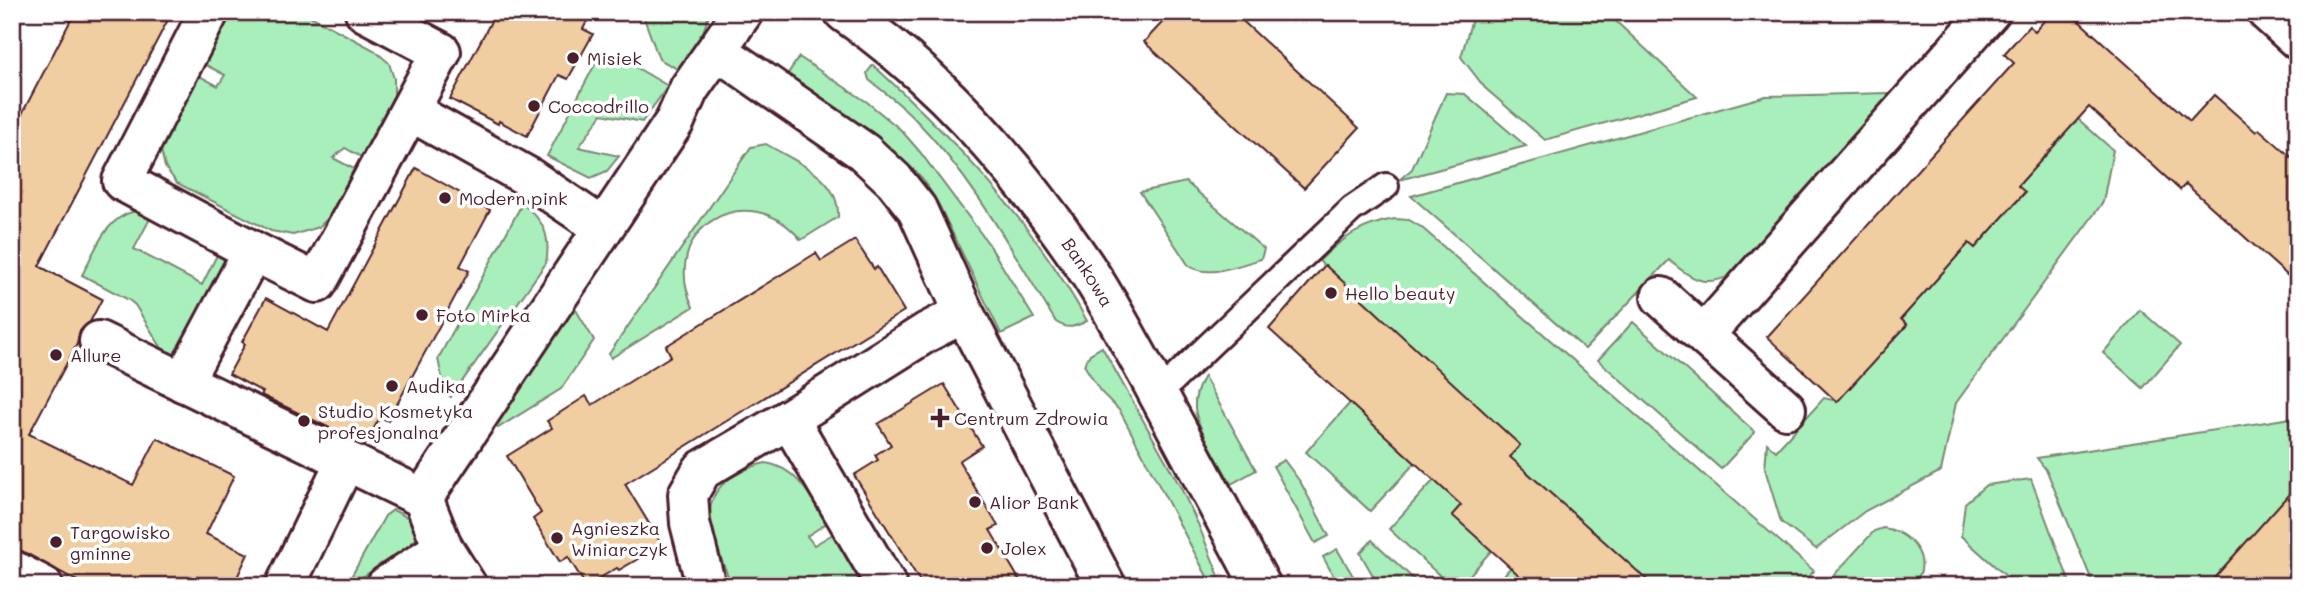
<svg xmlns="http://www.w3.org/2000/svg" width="2310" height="598" viewBox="0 0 2310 598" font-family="Mali,sans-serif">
	<rect width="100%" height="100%" fill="#fff"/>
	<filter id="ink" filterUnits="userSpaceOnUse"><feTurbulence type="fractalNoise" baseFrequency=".0143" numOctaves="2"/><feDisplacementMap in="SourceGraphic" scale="14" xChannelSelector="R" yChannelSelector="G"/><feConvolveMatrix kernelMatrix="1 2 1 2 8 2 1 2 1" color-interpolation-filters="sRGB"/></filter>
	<g filter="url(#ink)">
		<g fill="#a9efbb" stroke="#7a8773" stroke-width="2">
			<path d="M 229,12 L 303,12 L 374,50 L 389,63 L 394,79 L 394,96 L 361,157 L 345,148 L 333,158 L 354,169 L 329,217 L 319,227 L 293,235 L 271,231 L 177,183 L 165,167 L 161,151 L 163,137 L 196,74 L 218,86 L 225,75 L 202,63 Z"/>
			<path d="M 646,12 L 710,12 L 701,38 L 679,70 L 659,59 L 644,18 Z"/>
			<path d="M 1474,12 L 1606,12 L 1697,97 L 1545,140 L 1485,88 L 1461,57 Z"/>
			<path d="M 799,57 L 867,102 L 901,130 L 920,152 L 988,243 L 1034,318 L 1001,334 L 939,205 L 922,178 L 898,155 L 868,130 L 787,75 Z"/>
			<path d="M 620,58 L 668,86 L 642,122 L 602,114 L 579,147 L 619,156 L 607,171 L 591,178 L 547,156 L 595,64 Z"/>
			<path d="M 873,65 C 956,141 1033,222 1087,321 C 1075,327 1068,330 1056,322 C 1013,252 972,177 914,118 C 901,104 884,92 869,80 L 867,73 Z"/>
			<path d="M 1446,93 L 1465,94 L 1526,146 L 1399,180 L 1412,169 Z"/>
			<path d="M 1889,93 L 1895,98 L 1737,272 C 1707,289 1693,281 1669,260 L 1585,349 L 1411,196 L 1766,96 Z"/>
			<path d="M 2078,119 L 2113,150 L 2103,202 L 1956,403 L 1941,471 L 1865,511 L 1816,549 L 1781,522 L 1765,469 L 1767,443 L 1776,451 L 1824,398 L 1837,401 L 1907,325 L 1901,319 L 1969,243 L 1975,247 L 2025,193 L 2018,186 Z"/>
			<path d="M 766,144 C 796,162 840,177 838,217 L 801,240 C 747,174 657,230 693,307 L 611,358 L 609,354 L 751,147 Z"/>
			<path d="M 1186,182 L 1264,249 L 1261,259 C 1238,265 1210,279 1189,266 L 1140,192 Z"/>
			<path d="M 522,204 C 544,219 551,237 546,263 L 451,397 L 445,392 L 438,359 Z"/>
			<path d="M 135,211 L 145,211 L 152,215 L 134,249 L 202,285 L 219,251 L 227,264 L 181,362 L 166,355 L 135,305 L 129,300 L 82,275 C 96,249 104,219 135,211 Z"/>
			<path d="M 1395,219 L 1409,220 L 1421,227 L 1814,571 L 1800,586 L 1653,586 L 1510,457 L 1520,445 L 1319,261 C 1342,238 1363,224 1395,219 Z"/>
			<path d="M 573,305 L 594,340 L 561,389 L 498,428 L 491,423 Z"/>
			<path d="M 2140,310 L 2180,345 L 2143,388 L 2103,353 Z"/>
			<path d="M 1633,322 L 1755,432 L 1721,469 L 1598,360 Z"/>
			<path d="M 1102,347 L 1180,486 L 1198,524 L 1223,586 L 1212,586 L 1120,411 L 1100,391 L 1084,365 L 1090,354 Z"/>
			<path d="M 1204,376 L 1256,470 L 1231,484 C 1222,466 1196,427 1195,408 C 1194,397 1199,385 1204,376 Z"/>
			<path d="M 1350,403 L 1415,463 L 1370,511 L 1306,452 Z"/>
			<path d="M 2298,417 L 2298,484 L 2207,586 L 2094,586 L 2047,471 L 2037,458 Z"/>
			<path d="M 1284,460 L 1301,483 L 1329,536 L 1315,543 L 1273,466 Z"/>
			<path d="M 766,463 C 798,468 811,498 827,523 L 807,536 L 814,545 L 833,534 L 865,586 L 732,586 C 719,550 690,504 731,478 C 742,471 753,465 766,463 Z"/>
			<path d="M 2031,479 L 2071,586 L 2017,586 L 1961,536 L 1965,503 L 1986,485 Z"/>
			<path d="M 1434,480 L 1461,505 L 1492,550 L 1460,586 L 1451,586 L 1389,529 Z"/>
			<path d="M 393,510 L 409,518 L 417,525 L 417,538 L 406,548 L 349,586 L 346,586 L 385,516 Z"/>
			<path d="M 1883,528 C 1902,530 1925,548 1921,570 C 1920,575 1916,581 1914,586 L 1824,586 L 1874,531 Z"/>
			<path d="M 1372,540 L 1421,586 L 1379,586 L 1360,553 Z"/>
			<path d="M 1337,549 L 1359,586 L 1339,586 L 1323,557 Z"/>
			<path d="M 1511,567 L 1531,586 L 1494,586 Z"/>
		</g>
		<g fill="#f0cea1" stroke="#4a1f2b" stroke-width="2">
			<path d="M 75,12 L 172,12 L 39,266 L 102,299 L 90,322 L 80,331 L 77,344 L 29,434 L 133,485 L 157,438 L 234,476 L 206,534 L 248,554 L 233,586 L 86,586 L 22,551 L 12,548 L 12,133 Z"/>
			<path d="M 496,12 L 592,12 L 583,29 L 593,34 L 568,79 L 559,75 L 527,136 L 499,121 L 498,124 L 450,99 Z"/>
			<path d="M 1172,12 L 1233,12 L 1359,128 L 1304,188 L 1144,42 Z"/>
			<path d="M 2052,12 L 2069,12 L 2190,121 L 2214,95 L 2256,132 L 2259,129 L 2298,163 L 2298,285 L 2186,184 L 2180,190 L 2089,107 L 2018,186 L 2025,192 L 1975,248 L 1969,243 L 1901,319 L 1907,325 L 1837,402 L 1767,337 L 2014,63 L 2004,54 L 2029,26 L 2035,31 Z"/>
			<path d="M 416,168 L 490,210 L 460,266 L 469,271 L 388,421 L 380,417 L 365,445 L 261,395 L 263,392 L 229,374 L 245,344 L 242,342 L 266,298 L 328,332 Z"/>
			<path d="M 855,240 L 874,269 L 877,267 L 904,311 L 625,484 L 662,545 L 619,570 L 617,568 L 586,586 L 568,557 L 560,562 L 533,519 L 541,513 L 507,456 L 552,428 L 547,421 L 586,396 L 592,405 L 671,356 L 666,346 L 816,253 L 821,261 Z"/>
			<path d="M 1325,265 L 1520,445 L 1510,457 L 1654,586 L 1531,586 L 1452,515 L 1461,505 L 1269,329 Z"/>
			<path d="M 944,384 L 982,446 L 959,461 L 998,526 L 990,530 L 1023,586 L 923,586 L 854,475 L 878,460 L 875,455 L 891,445 L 878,424 Z"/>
			<path d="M 2298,484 L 2298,586 L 2207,586 Z"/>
		</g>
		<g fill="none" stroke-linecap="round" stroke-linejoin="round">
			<g stroke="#4a1f2b" stroke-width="30">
				<path id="service" d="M 1158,394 L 1352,209 L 1386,186"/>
			</g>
			<g stroke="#4a1f2b" stroke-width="44">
				<g id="pedestrian">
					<path d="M 12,570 L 43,586"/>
					<path d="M 285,586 L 345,462"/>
				</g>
			</g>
			<g stroke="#4a1f2b" stroke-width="44">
				<g id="minor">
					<path d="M 209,12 L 122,181 L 253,251"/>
					<path id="s1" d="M 844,12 C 936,75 1012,161 1075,252 C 1103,291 1125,334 1148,375 C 1186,445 1223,516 1261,586"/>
					<path d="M 2267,12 L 2298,40"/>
					<path d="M 717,50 L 864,152 L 894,180 L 917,209 L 964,313 L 1106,586"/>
					<path d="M 410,111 L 528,177 L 602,227"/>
					<path d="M 1661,297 L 1786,409"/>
					<path d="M 1704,335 L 1990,12"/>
					<path d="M 99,341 L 423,498"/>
					<path d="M 183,382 L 253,251 L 317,283 L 441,52 L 365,12"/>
					<path d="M 386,586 L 443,548"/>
					<path d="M 467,586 L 443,548 L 423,498 L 675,121 L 689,89 L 743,12"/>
					<path d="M 706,586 L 690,523 L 688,494 L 702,470 L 789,419"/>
					<path d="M 887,586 L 789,419 L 927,332 L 964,313"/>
				</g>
			</g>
			<use href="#service" stroke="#fff" stroke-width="24"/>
			<use href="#pedestrian" stroke="#fff" stroke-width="38"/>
			<use href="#minor" stroke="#fff" stroke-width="38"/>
		</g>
	</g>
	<g fill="#4a1f2b" stroke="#fff" stroke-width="2.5">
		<circle cx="573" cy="58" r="7"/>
		<circle cx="534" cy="106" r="7"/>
		<circle cx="445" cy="198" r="7"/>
		<circle cx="1331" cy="293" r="7"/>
		<circle cx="422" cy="315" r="7"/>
		<circle cx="56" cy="355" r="7"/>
		<circle cx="392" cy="386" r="7"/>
		<path d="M936.5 407.5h7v7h7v7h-7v7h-7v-7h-7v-7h7z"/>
		<circle cx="304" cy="421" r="7"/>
		<circle cx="975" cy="502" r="7"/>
		<circle cx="557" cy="538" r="7"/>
		<circle cx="56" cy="542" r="7"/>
		<circle cx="987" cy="548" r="7"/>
	</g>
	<g text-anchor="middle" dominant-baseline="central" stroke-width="7" stroke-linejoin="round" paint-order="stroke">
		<g font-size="18" fill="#4a1f2b" stroke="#fff" text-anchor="start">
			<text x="587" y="58">Misiek</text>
			<text x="548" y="106">Coccodrillo</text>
			<text x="459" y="198">Modern pink</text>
			<text x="1345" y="293">Hello beauty</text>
			<text x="436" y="315">Foto Mirka</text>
			<text x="70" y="355">Allure</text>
			<text x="406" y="386">Audika</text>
			<text x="318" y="411">Studio Kosmetyka<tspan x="318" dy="21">profesjonalna</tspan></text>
			<text x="954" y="418">Centrum Zdrowia</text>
			<text x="989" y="502">Alior Bank</text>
			<text x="571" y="528">Agnieszka<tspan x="571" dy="21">Winiarczyk</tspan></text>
			<text x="70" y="532">Targowisko<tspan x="70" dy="21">gminne</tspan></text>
			<text x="1001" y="548">Jolex</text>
		</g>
		<g font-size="18" fill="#4a1f2b" stroke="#fff">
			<text stroke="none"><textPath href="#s1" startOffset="359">Bankowa</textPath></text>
		</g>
	</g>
	<rect width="2310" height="598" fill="none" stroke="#fff" stroke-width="42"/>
	<rect x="21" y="21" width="2268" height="556" fill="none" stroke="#4a1f2b" stroke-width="2.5" filter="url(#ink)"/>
</svg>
